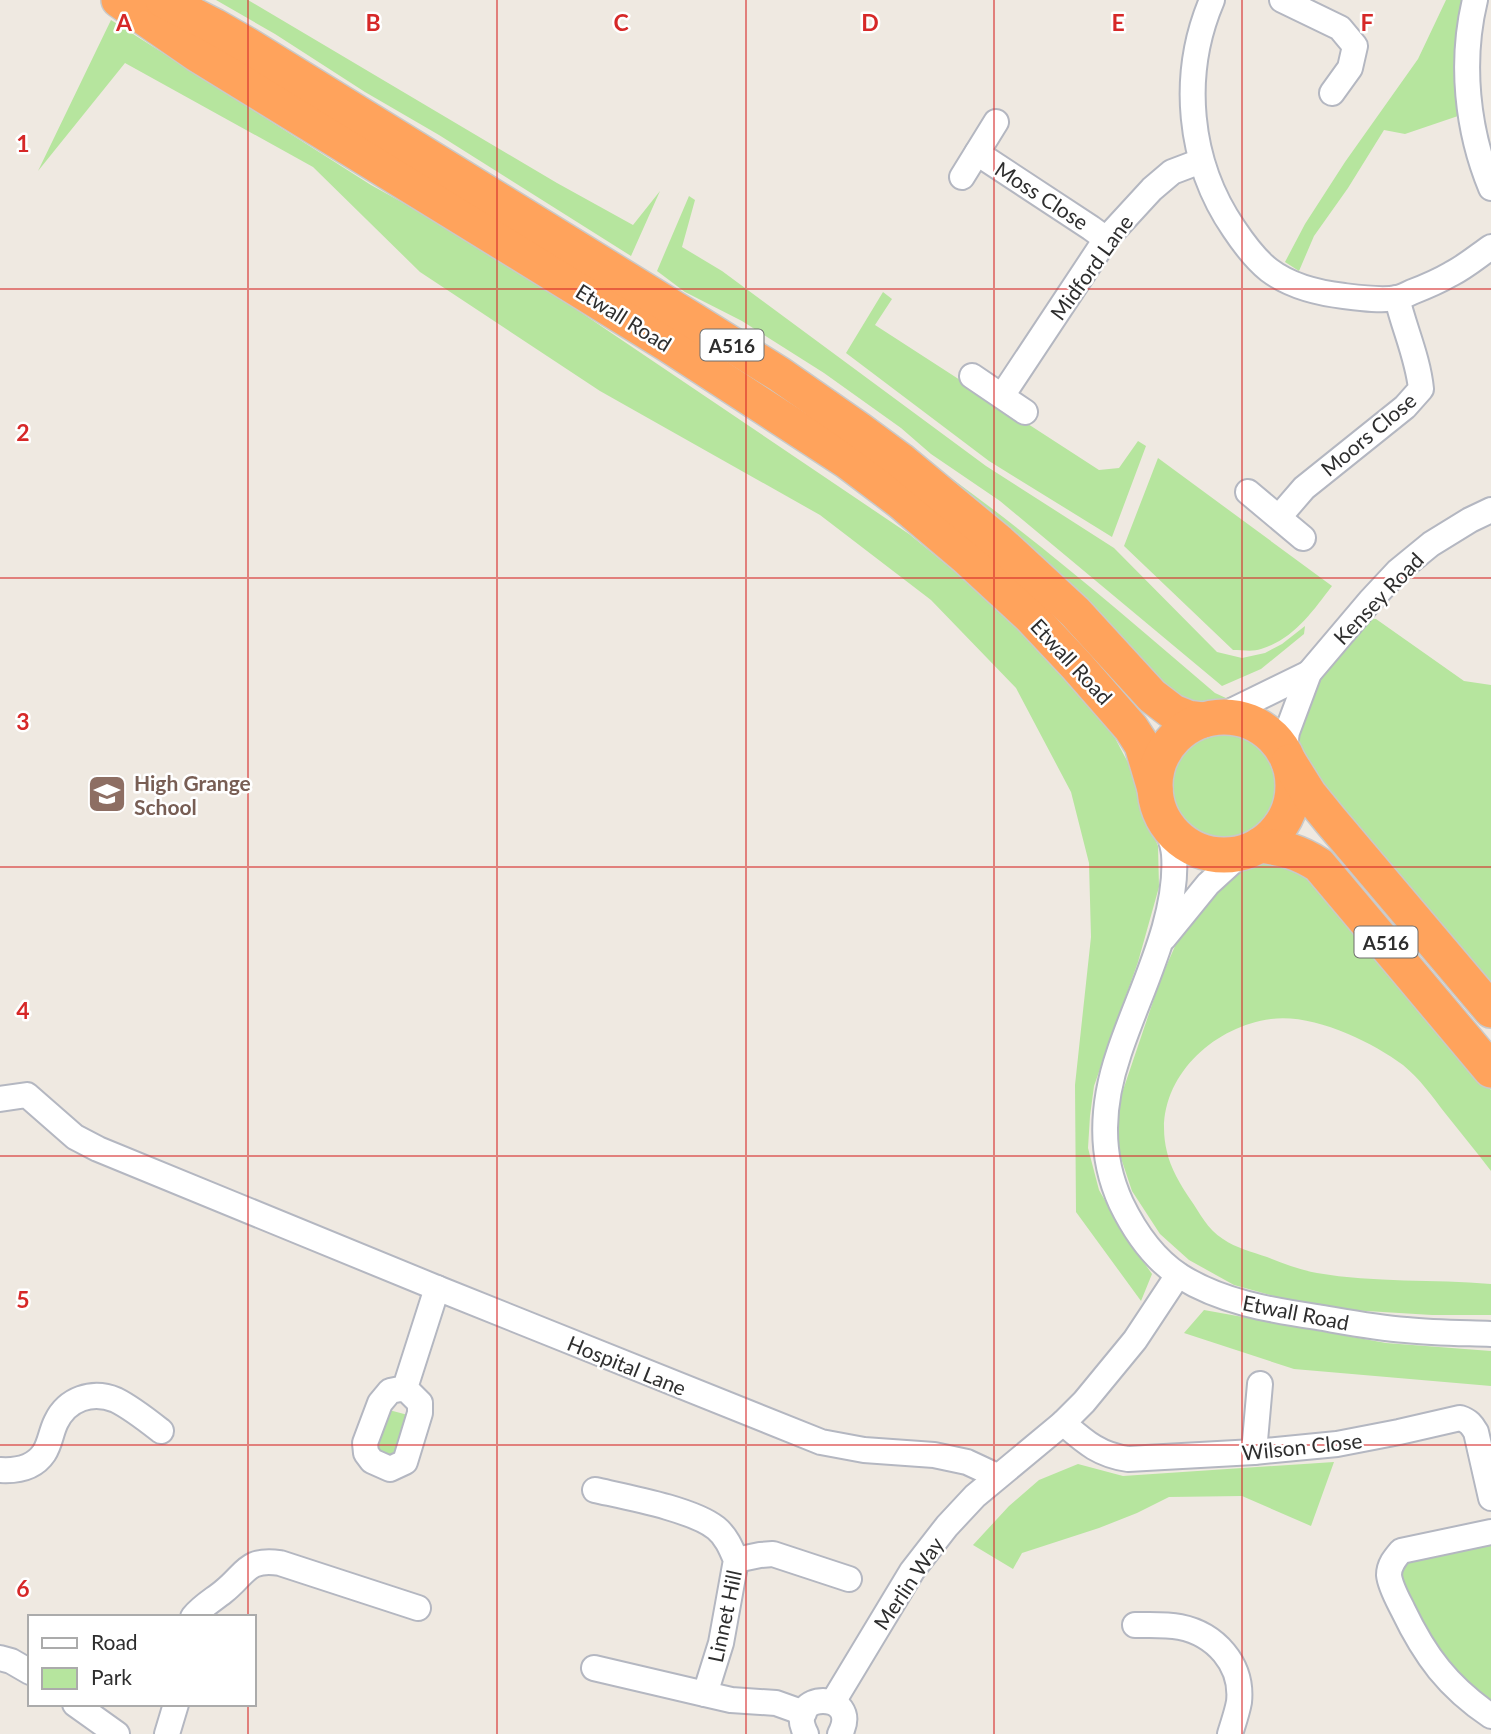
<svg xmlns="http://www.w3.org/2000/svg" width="1491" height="1734" viewBox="0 0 1491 1734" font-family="Lato,sans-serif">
	<rect width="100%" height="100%" fill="#efe9e1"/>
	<g fill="#b6e59e">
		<path d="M 216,0 L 248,0 L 557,183 L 633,225 L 660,191 L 631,256 L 439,135 L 365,92 L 275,34 Z"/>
		<path d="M 1446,0 L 1464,0 L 1456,37 L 1458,116 L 1405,134 L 1384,130 L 1348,188 L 1314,236 L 1299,271 L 1285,262 L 1305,224 L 1345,162 L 1418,59 Z"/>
		<path d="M 111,20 L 371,185 L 493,253 L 909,534 L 998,607 L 1067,678 L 1115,738 L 1134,774 L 1142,808 L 1158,846 L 1159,887 L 1138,962 L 1094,1086 L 1090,1116 L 1088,1148 L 1099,1190 L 1126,1237 L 1152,1274 L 1141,1301 L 1076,1212 L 1075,1085 L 1091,937 L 1089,863 L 1071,792 L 1016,688 L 931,600 L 820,515 L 600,391 L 420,272 L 313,167 L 125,63 L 38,171 Z"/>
		<path d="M 689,196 L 695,200 L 682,247 L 722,271 L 986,466 L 1114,548 L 1217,652 L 1242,658 L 1265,653 L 1282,644 L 1305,626 L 1304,634 L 1261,669 L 1222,686 L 1000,501 L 931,454 L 901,428 L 824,373 L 742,321 L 685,292 L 657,271 Z"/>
		<path d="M 883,292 L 892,299 L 875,325 L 1099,470 L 1119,468 L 1138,441 L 1146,446 L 1112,537 L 989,461 L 846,353 Z"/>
		<path d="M 1158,458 L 1332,586 C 1312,612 1294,639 1261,649 C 1253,652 1242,650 1233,650 L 1124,546 Z"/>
		<path d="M 951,478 C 1043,545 1129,619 1215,693 L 1226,698 L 1255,688 L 1227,704 L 1202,709 L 1185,704 L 963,492 Z"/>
		<path d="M 1365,618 L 1376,619 L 1464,681 L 1491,685 L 1491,984 L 1305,773 L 1299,743 L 1297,724 L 1317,675 Z"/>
		<circle cx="1225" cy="787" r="55"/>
		<path d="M 1271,861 L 1298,866 L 1436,1018 L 1491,1090 L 1491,1171 C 1476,1151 1460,1132 1445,1113 C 1432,1096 1420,1079 1403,1065 C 1371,1041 1312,1013 1271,1019 C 1209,1027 1150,1085 1167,1152 C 1170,1167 1181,1186 1190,1199 C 1200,1213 1207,1229 1223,1239 C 1236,1248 1252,1252 1267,1257 C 1283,1263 1300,1270 1317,1273 C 1375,1283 1433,1279 1491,1284 L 1491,1315 L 1432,1315 L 1350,1310 L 1288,1300 L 1234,1285 L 1189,1260 L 1160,1234 L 1132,1191 L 1120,1155 L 1117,1128 L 1118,1105 L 1161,978 L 1183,928 L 1199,907 L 1242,871 Z"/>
		<path d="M 1204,1310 L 1386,1343 L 1491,1351 L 1491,1386 L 1294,1369 L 1184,1333 Z"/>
		<path d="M 389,1410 L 408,1415 L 396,1457 L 378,1452 L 372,1440 Z"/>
		<path d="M 1334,1462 L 1311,1526 L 1242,1496 L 1169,1497 L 1137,1513 L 1099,1528 L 1022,1553 L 1013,1569 L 973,1545 L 1009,1506 L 1039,1480 L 1078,1464 L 1123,1476 Z"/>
		<path d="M 1491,1541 L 1491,1704 L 1481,1698 L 1438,1653 L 1402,1582 L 1401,1572 L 1408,1561 Z"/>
	</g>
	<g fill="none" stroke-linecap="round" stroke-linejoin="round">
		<g stroke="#b4b7c1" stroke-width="28">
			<g id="minor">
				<path d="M 1212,0 C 1180,75 1188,162 1234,229 C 1244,244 1255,259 1269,270 C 1290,286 1318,293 1344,296 C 1360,298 1382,301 1397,298 C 1402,297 1408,294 1412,292 C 1425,287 1439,281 1451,274 C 1465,267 1478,256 1491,247"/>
				<path d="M 1282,0 L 1340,28 L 1355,46 L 1350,68 L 1332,93"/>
				<path d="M 1475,0 C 1460,62 1467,130 1491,188"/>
				<path d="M 977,153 L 1091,228 L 1106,239"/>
				<path d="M 962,177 L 996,122"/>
				<path d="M 972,376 L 1025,412"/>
				<path d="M 1002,396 L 1106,239 L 1152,189 L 1172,172 L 1201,161"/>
				<path d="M 1248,492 L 1303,538"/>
				<path d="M 1279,517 L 1304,488 L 1405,407 L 1421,389 C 1418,358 1404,328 1397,298"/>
				<path d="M 1219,717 L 1309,673"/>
				<path d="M 1284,752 L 1287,732 L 1309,673 L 1370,601 L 1398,571 L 1431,544 L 1470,520 L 1491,510"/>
				<path d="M 1166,823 C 1169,834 1173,844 1174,854 C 1179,919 1139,992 1119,1053 C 1102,1103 1098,1153 1121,1203 C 1134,1230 1154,1259 1180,1276 C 1221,1302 1270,1310 1317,1317 C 1346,1322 1376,1328 1406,1330 C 1434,1333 1463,1333 1491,1334"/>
				<path d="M 1164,938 L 1208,884 L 1242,853"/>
				<path d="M 0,1099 L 27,1095 L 75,1137 L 98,1149 L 437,1288 L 821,1442 L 864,1450 L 934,1455 L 967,1462 L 997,1476"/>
				<path d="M 405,1388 L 390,1391 L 380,1403 L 365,1443 L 366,1453 L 372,1461 L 390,1469 L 405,1462 L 420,1413 L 420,1403 L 405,1388 L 437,1288"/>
				<path d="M 1063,1423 C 1085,1442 1099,1455 1128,1459 L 1254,1452 L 1337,1444 L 1399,1432 L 1460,1418 C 1469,1421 1472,1425 1476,1432 L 1491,1498"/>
				<path d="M 1254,1452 L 1260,1384"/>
				<path d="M 0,1470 C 16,1471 34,1468 44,1453 C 50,1444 51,1432 56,1422 C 67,1399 92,1390 116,1400 C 132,1408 147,1420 161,1431"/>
				<path d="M 595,1490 C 626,1497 692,1509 716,1528 C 726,1536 731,1548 736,1560 L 721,1643 L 705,1694 L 731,1700 L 776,1703 L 804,1713"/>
				<path d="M 1491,1532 L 1401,1551 C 1395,1558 1389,1565 1389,1575 C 1390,1586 1398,1600 1403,1610 C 1425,1656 1448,1687 1491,1716"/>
				<path d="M 736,1560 L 760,1555 L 773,1554 L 849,1579"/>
				<path d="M 193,1617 C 202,1606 213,1600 223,1592 C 246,1574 246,1558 280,1563 L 418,1608"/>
				<path d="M 1135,1625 C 1150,1625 1165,1624 1180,1627 C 1215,1634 1243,1664 1239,1702 C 1237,1713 1233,1724 1230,1734"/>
				<path d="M 0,1658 L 11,1661 L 30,1672"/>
				<path d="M 594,1668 L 705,1694"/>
				<path d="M 833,1702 L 912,1571 L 947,1526 L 975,1496 L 1063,1423 L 1084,1402 L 1135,1340 L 1178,1275"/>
				<path d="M 75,1704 L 117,1734"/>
				<path d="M 167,1734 L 176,1704"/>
				<path d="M 806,1734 C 783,1690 863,1690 840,1734"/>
			</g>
		</g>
		<g stroke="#c9c9c9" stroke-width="38">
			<g id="highway">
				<path d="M 119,0 L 197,54 L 669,345 L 847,461 L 900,501 L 966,557 L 1031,617 L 1076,665 L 1131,728 L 1142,745 L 1155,789"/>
				<path d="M 163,0 L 214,26 L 247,45 L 694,321 L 779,374 L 858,429 L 900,460 L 999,542 L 1075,612 L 1152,696 L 1173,712 L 1188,718 L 1204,720"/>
				<circle cx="1224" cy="786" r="69"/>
				<path d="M 1289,762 L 1309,794 L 1331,821 L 1491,1010"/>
				<path d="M 1260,845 C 1285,849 1297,851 1319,865 L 1491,1070"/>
			</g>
		</g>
		<use href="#minor" stroke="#fff" stroke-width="24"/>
		<use href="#highway" stroke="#ffa35c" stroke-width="35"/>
	</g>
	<path fill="none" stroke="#d62828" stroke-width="2" stroke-opacity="0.55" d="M 248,0 L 248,1617M 497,0 L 497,1734M 746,0 L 746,1734M 994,0 L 994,1734M 1242,0 L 1242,1734M 0,289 L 1491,289M 0,578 L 1491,578M 0,867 L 1491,867M 0,1156 L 1491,1156M 0,1445 L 1491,1445M 248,1704 L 248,1734"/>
	<defs>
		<g id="school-square" transform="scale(2.0125)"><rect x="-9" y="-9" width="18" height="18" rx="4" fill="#8d6e63" stroke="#fff"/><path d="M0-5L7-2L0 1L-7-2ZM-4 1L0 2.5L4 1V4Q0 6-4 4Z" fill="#fff"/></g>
	</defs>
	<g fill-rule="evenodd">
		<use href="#school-square" x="107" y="794"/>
	</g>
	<g text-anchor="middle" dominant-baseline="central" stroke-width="5" stroke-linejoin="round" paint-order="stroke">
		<g fill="#fff" stroke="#6d6d6d" stroke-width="2">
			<rect x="700.5" y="329.5" width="63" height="31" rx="5"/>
			<rect x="1354.5" y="926.5" width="63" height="31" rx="5"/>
		</g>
		<g font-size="19" font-weight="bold" fill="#2e2e2e">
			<text x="732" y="345">A516</text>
			<text x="1386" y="942">A516</text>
		</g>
		<g font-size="21" fill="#2e2e2e" stroke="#fff">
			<text transform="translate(1042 195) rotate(33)">Moss Close</text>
			<text transform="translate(1091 267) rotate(-54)">Midford Lane</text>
			<text transform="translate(624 317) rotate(32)">Etwall Road</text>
			<text transform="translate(1368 434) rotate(-40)">Moors Close</text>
			<text transform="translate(1378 598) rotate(-46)">Kensey Road</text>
			<text transform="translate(1072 661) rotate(47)">Etwall Road</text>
			<text transform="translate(1296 1312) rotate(11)">Etwall Road</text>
			<text transform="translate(627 1365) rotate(22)">Hospital Lane</text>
			<text transform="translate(1302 1446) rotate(-6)">Wilson Close</text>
			<text transform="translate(908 1583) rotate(-56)">Merlin Way</text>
			<text transform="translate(724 1616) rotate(-78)">Linnet Hill</text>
		</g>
		<g font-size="21" font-weight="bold" fill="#785e54" stroke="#fff" text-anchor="start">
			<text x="134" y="782">High Grange<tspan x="134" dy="24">School</tspan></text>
		</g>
	</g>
	<g font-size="23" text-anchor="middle" font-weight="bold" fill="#d62828" stroke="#fff" stroke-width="5" stroke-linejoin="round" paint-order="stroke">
		<text x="124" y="31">A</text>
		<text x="373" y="31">B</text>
		<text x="621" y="31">C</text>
		<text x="870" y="31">D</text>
		<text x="1118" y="31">E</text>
		<text x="1367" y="31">F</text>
		<text x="23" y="152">1</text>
		<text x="23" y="441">2</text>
		<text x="23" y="730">3</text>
		<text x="23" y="1019">4</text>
		<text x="23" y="1308">5</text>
		<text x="23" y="1597">6</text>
	</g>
	<rect x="28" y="1615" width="228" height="91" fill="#ffffff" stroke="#ababab" stroke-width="2"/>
	<rect x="42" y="1638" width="35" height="10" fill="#ffffff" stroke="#ababab" stroke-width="2"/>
	<text x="91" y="1650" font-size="21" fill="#2e2e2e">Road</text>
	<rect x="42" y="1668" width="35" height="21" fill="#b6e59e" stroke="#ababab" stroke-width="2"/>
	<text x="91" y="1685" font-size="21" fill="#2e2e2e">Park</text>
</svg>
